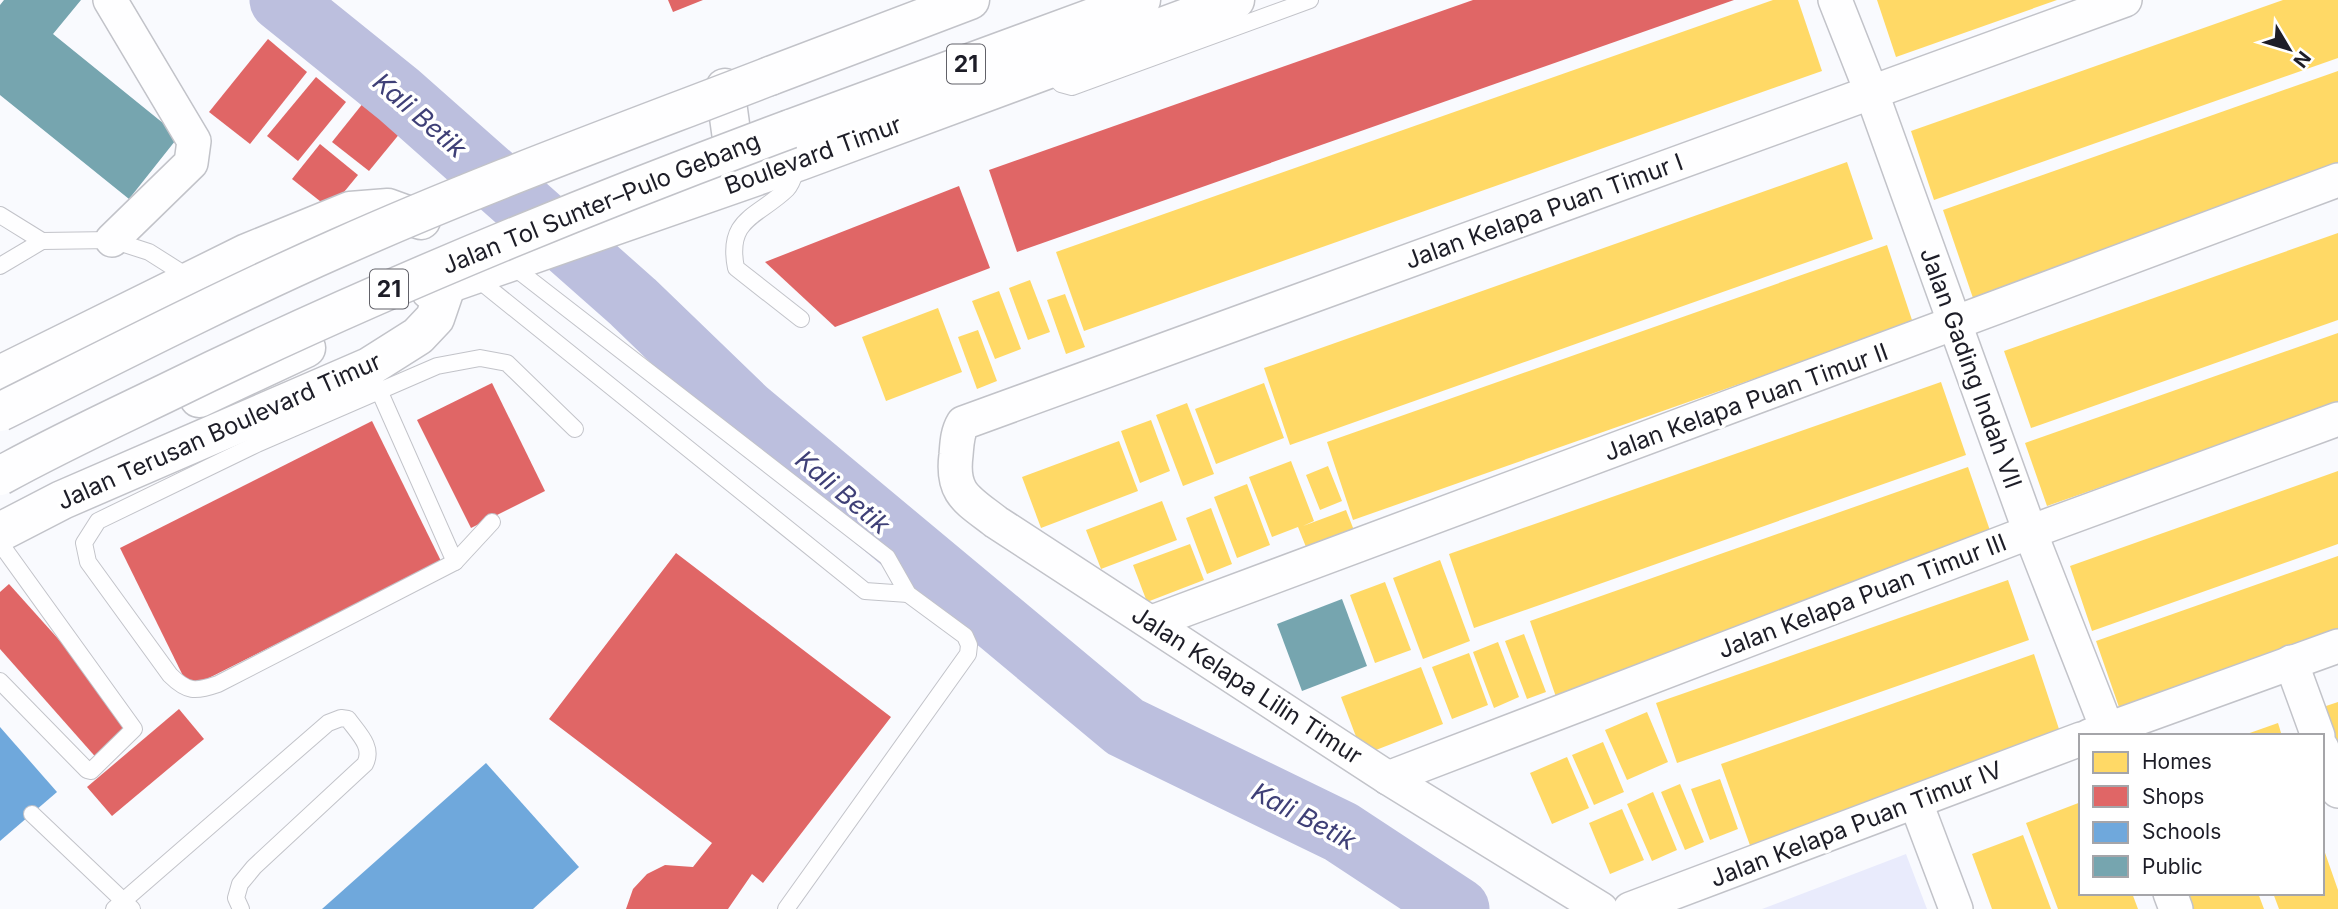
<svg xmlns="http://www.w3.org/2000/svg" width="2338" height="909" viewBox="0 0 2338 909" font-family="Inter,sans-serif">
	<rect width="100%" height="100%" fill="#f9fafe"/>
	<path fill="#e9ebfc" d="M 1906,854 L 1927,909 L 1762,909 Z"/>
	<g fill="#ffd966">
		<path d="M 1773,0 L 1798,0 L 1822,71 L 1084,331 L 1056,252 Z"/>
		<path d="M 1877,0 L 2057,0 L 1896,57 Z"/>
		<path d="M 2283,0 L 2338,0 L 2338,58 L 1934,200 L 1911,131 Z"/>
		<path d="M 2338,71 L 2338,173 L 1974,301 L 1943,210 Z"/>
		<path d="M 1847,162 L 1873,239 L 1290,445 L 1264,368 Z"/>
		<path d="M 2338,233 L 2338,320 L 2031,428 L 2004,351 Z"/>
		<path d="M 1887,245 L 1913,323 L 1353,520 L 1327,442 Z"/>
		<path d="M 1030,280 L 1050,332 L 1028,340 L 1009,288 Z"/>
		<path d="M 999,291 L 1021,349 L 995,359 L 972,301 Z"/>
		<path d="M 1065,294 L 1085,347 L 1066,354 L 1047,300 Z"/>
		<path d="M 938,308 L 962,372 L 886,401 L 862,337 Z"/>
		<path d="M 978,330 L 997,381 L 977,389 L 958,337 Z"/>
		<path d="M 2338,333 L 2338,404 L 2047,506 L 2025,443 Z"/>
		<path d="M 1941,382 L 1966,455 L 1474,628 L 1449,554 Z"/>
		<path d="M 1264,383 L 1284,438 L 1216,464 L 1195,409 Z"/>
		<path d="M 1187,403 L 1214,474 L 1183,486 L 1156,415 Z"/>
		<path d="M 1151,420 L 1170,471 L 1140,483 L 1121,431 Z"/>
		<path d="M 1119,441 L 1138,491 L 1041,528 L 1022,477 Z"/>
		<path d="M 1291,461 L 1314,521 L 1303,526 L 1346,510 L 1359,543 L 1312,562 L 1298,527 L 1272,537 L 1249,477 Z"/>
		<path d="M 1328,466 L 1342,501 L 1320,510 L 1306,475 Z"/>
		<path d="M 1968,467 L 1994,542 L 1556,697 L 1530,621 Z"/>
		<path d="M 2338,471 L 2338,544 L 2092,631 L 2070,566 Z"/>
		<path d="M 1247,484 L 1270,545 L 1237,558 L 1214,497 Z"/>
		<path d="M 1162,501 L 1177,540 L 1101,569 L 1086,530 Z"/>
		<path d="M 1211,508 L 1232,564 L 1207,574 L 1186,518 Z"/>
		<path d="M 1190,544 L 1204,580 L 1147,602 L 1133,565 Z"/>
		<path d="M 2338,556 L 2338,633 L 2120,710 L 2096,641 Z"/>
		<path d="M 1440,560 L 1470,641 L 1423,659 L 1393,578 Z"/>
		<path d="M 2008,580 L 2029,640 L 1677,763 L 1656,703 Z"/>
		<path d="M 1385,582 L 1411,650 L 1375,663 L 1350,595 Z"/>
		<path d="M 1524,634 L 1546,692 L 1527,699 L 1505,641 Z"/>
		<path d="M 1498,642 L 1519,697 L 1494,708 L 1473,652 Z"/>
		<path d="M 1469,653 L 1488,705 L 1452,719 L 1432,667 Z"/>
		<path d="M 2034,654 L 2063,741 L 1752,851 L 1721,764 Z"/>
		<path d="M 1421,667 L 1443,724 L 1363,755 L 1341,697 Z"/>
		<path d="M 2338,702 L 2338,756 L 2320,708 Z"/>
		<path d="M 1647,712 L 1668,762 L 1627,780 L 1605,730 Z"/>
		<path d="M 2278,723 L 2282,736 L 2244,736 L 2244,735 Z"/>
		<path d="M 1603,742 L 1624,792 L 1594,805 L 1572,755 Z"/>
		<path d="M 1567,757 L 1589,808 L 1552,824 L 1530,773 Z"/>
		<path d="M 1720,779 L 1738,829 L 1710,840 L 1691,789 Z"/>
		<path d="M 1680,784 L 1704,842 L 1685,850 L 1661,792 Z"/>
		<path d="M 1653,792 L 1677,850 L 1652,861 L 1627,804 Z"/>
		<path d="M 2081,802 L 2081,893 L 2132,893 L 2138,909 L 2058,909 L 2026,823 Z"/>
		<path d="M 1622,809 L 1644,860 L 1610,874 L 1589,823 Z"/>
		<path d="M 2023,835 L 2051,909 L 1992,909 L 1972,854 Z"/>
		<path d="M 2323,847 L 2338,890 L 2338,909 L 2279,909 L 2273,893 L 2322,893 Z"/>
		<path d="M 2184,893 L 2258,893 L 2264,909 L 2189,909 Z"/>
	</g>
	<g fill="#e06666">
		<path d="M 668,0 L 703,0 L 673,12 Z"/>
		<path d="M 1473,0 L 1734,0 L 1017,252 L 989,170 Z"/>
		<path d="M 268,39 L 307,72 L 250,144 L 209,112 Z"/>
		<path d="M 316,77 L 346,102 L 298,161 L 267,136 Z"/>
		<path d="M 364,102 L 401,132 L 369,171 L 332,142 Z"/>
		<path d="M 320,144 L 358,175 L 330,209 L 292,179 Z"/>
		<path d="M 959,186 L 990,268 L 835,327 L 765,262 Z"/>
		<path d="M 492,383 L 545,491 L 471,528 L 417,420 Z"/>
		<path d="M 372,421 L 441,561 L 189,688 L 120,548 Z"/>
		<path d="M 676,553 L 891,717 L 763,883 L 752,874 L 728,909 L 626,909 L 633,889 L 647,874 L 665,865 L 693,867 L 712,843 L 549,719 Z"/>
		<path d="M 9,584 L 138,728 L 100,762 L 0,649 L 0,592 Z"/>
		<path d="M 179,709 L 204,739 L 112,816 L 87,787 Z"/>
	</g>
	<g fill="#6fa8dc">
		<path d="M 0,727 L 57,792 L 0,841 Z"/>
		<path d="M 486,763 L 579,867 L 533,909 L 322,909 Z"/>
	</g>
	<g fill="#76a5af">
		<path d="M 4,0 L 81,0 L 53,34 L 179,136 L 129,199 L 0,95 L 0,5 Z"/>
		<path d="M 1342,599 L 1367,666 L 1302,691 L 1277,624 Z"/>
	</g>
	<g fill="none" stroke-linecap="round" stroke-linejoin="round">
		<path stroke="#bcbfde" stroke-width="63" d="M 281,0 L 399,95 L 633,302 L 746,411 L 1125,727 L 1341,832 L 1458,909"/>
		<g stroke="#c2c3c9" stroke-width="18">
			<g id="service">
				<path d="M 1048,71 L 1061,84 L 1072,87 L 1310,0"/>
				<path d="M 798,164 C 795,172 793,183 787,189 C 758,217 726,218 736,268 L 801,319"/>
				<path d="M 0,215 L 42,241"/>
				<path d="M 511,265 L 887,557 L 908,594 L 965,636 L 969,645 L 968,654 L 786,909"/>
				<path d="M 0,266 L 42,241 L 112,240 L 149,252 L 190,278"/>
				<path d="M 475,277 L 865,591 L 908,594"/>
				<path d="M 374,379 L 455,562 L 492,522"/>
				<path d="M 0,543 L 134,729 L 91,771 L 87,770 L 0,681"/>
				<path d="M 455,562 L 218,684 C 195,692 187,692 170,675 L 88,562 L 84,543 L 98,521 L 257,444 L 437,366 L 480,358 L 507,363 L 575,429"/>
				<path d="M 32,814 L 132,909"/>
				<path d="M 114,909 L 328,723 L 341,718 L 348,719 C 358,733 374,747 365,764 L 254,867 L 240,884 L 236,898 L 241,909"/>
			</g>
		</g>
		<g stroke="#c2c3c9" stroke-width="36">
			<g id="minor">
				<path d="M 110,0 L 194,141 L 191,163 L 112,240"/>
				<path d="M 1835,0 L 1871,91 L 2030,532 L 2110,736"/>
				<path d="M 1152,622 L 2338,180"/>
				<path d="M 2291,662 L 2318,736"/>
				<path d="M 2089,736 L 2338,646"/>
				<path d="M 2322,748 L 2338,791"/>
				<path d="M 1388,778 L 2030,532 L 2338,419"/>
				<path d="M 1916,803 L 1956,909"/>
				<path d="M 2170,893 L 2176,909"/>
				<path d="M 1601,909 L 1388,778 L 996,522 C 968,500 951,494 956,455 C 957,444 957,433 963,423 L 2125,0"/>
				<path d="M 1630,909 L 2081,739"/>
			</g>
		</g>
		<g stroke="#c2c3c9" stroke-width="41">
			<g id="tertiary">
				<path d="M 0,375 L 247,253 L 350,211 L 388,208 L 421,220"/>
				<path d="M 0,532 L 62,500 L 369,367 L 418,336 L 435,318 L 447,283"/>
			</g>
		</g>
		<g stroke="#c2c3c9" stroke-width="41">
			<g id="secondary">
				<path d="M 725,88 L 738,182"/>
				<path d="M 430,290 L 800,161 L 1235,0"/>
				<path d="M 199,398 L 306,348"/>
			</g>
		</g>
		<g stroke="#c2c3c9" stroke-width="41">
			<g id="motorway">
				<path d="M 770,76 L 970,0"/>
				<path d="M 790,129 L 1141,0"/>
			</g>
		</g>
		<use href="#service" stroke="#fefeff" stroke-width="16"/>
		<use href="#minor" stroke="#fefeff" stroke-width="33"/>
		<use href="#tertiary" stroke="#fefeff" stroke-width="38"/>
		<use href="#secondary" stroke="#fefeff" stroke-width="38"/>
		<use href="#motorway" stroke="#fefeff" stroke-width="38"/>
		<g stroke="#c2c3c9" stroke-width="41" stroke-linecap="butt">
			<g id="motorway-bridge">
				<path d="M 0,412 C 112,356 223,299 338,248 C 479,185 625,132 770,76"/>
				<path d="M 0,476 C 54,446 110,420 166,393 C 369,293 578,208 790,129"/>
			</g>
		</g>
		<use href="#motorway-bridge" stroke="#fefeff" stroke-width="38"/>
	</g>
	<g text-anchor="middle" dominant-baseline="central" stroke-width="7" stroke-linejoin="round" paint-order="stroke">
		<g fill="#fff" stroke="#616168" stroke-width="2">
			<rect x="947" y="44.5" width="38" height="39" rx="5"/>
			<rect x="370" y="269.5" width="38" height="39" rx="5"/>
		</g>
		<g font-size="23" font-weight="bold" fill="#1d1d27">
			<text x="966" y="64">21</text>
			<text x="389" y="289">21</text>
		</g>
		<g font-size="24" fill="#1d1d27" stroke="#fff">
			<text transform="translate(813 155) rotate(-20)">Boulevard Timur</text>
			<text transform="translate(601 203) rotate(-22)">Jalan Tol Sunter–Pulo Gebang</text>
			<text transform="translate(1544 211) rotate(-20)">Jalan Kelapa Puan Timur I</text>
			<text transform="translate(1971 368) rotate(70)">Jalan Gading Indah VII</text>
			<text transform="translate(1746 402) rotate(-20)">Jalan Kelapa Puan Timur II</text>
			<text transform="translate(219 431) rotate(-24)">Jalan Terusan Boulevard Timur</text>
			<text transform="translate(1862 596) rotate(-21)">Jalan Kelapa Puan Timur III</text>
			<text transform="translate(1247 685) rotate(33)">Jalan Kelapa Lilin Timur</text>
			<text transform="translate(1856 824) rotate(-21)">Jalan Kelapa Puan Timur IV</text>
		</g>
		<g font-size="26" font-style="italic" fill="#3f4077" stroke="#fff">
			<text transform="translate(420 115) rotate(41)">Kali Betik</text>
			<text transform="translate(843 492) rotate(40)">Kali Betik</text>
			<text transform="translate(1304 816) rotate(28)">Kali Betik</text>
		</g>
	</g>
	<rect x="2079" y="734" width="245" height="161" fill="#ffffff" stroke="#a5a5a9" stroke-width="2"/>
	<rect x="2093" y="752" width="35" height="21" fill="#ffd966" stroke="#a5a5a9" stroke-width="2"/>
	<text x="2142" y="769" font-size="21" fill="#1d1d27">Homes</text>
	<rect x="2093" y="786" width="35" height="21" fill="#e06666" stroke="#a5a5a9" stroke-width="2"/>
	<text x="2142" y="804" font-size="21" fill="#1d1d27">Shops</text>
	<rect x="2093" y="822" width="35" height="21" fill="#6fa8dc" stroke="#a5a5a9" stroke-width="2"/>
	<text x="2142" y="839" font-size="21" fill="#1d1d27">Schools</text>
	<rect x="2093" y="856" width="35" height="21" fill="#76a5af" stroke="#a5a5a9" stroke-width="2"/>
	<text x="2142" y="874" font-size="21" fill="#1d1d27">Public</text>
	<g transform="translate(2289 49) rotate(128)" stroke="#ffffff" stroke-width="5" paint-order="stroke">
	<path d="M0-5L12 26L0 18L-12 26Z" fill="#1d1d27"/>
	<text y="-10" font-size="19" font-weight="bold" text-anchor="middle" fill="#1d1d27">N</text>
	</g>
</svg>
